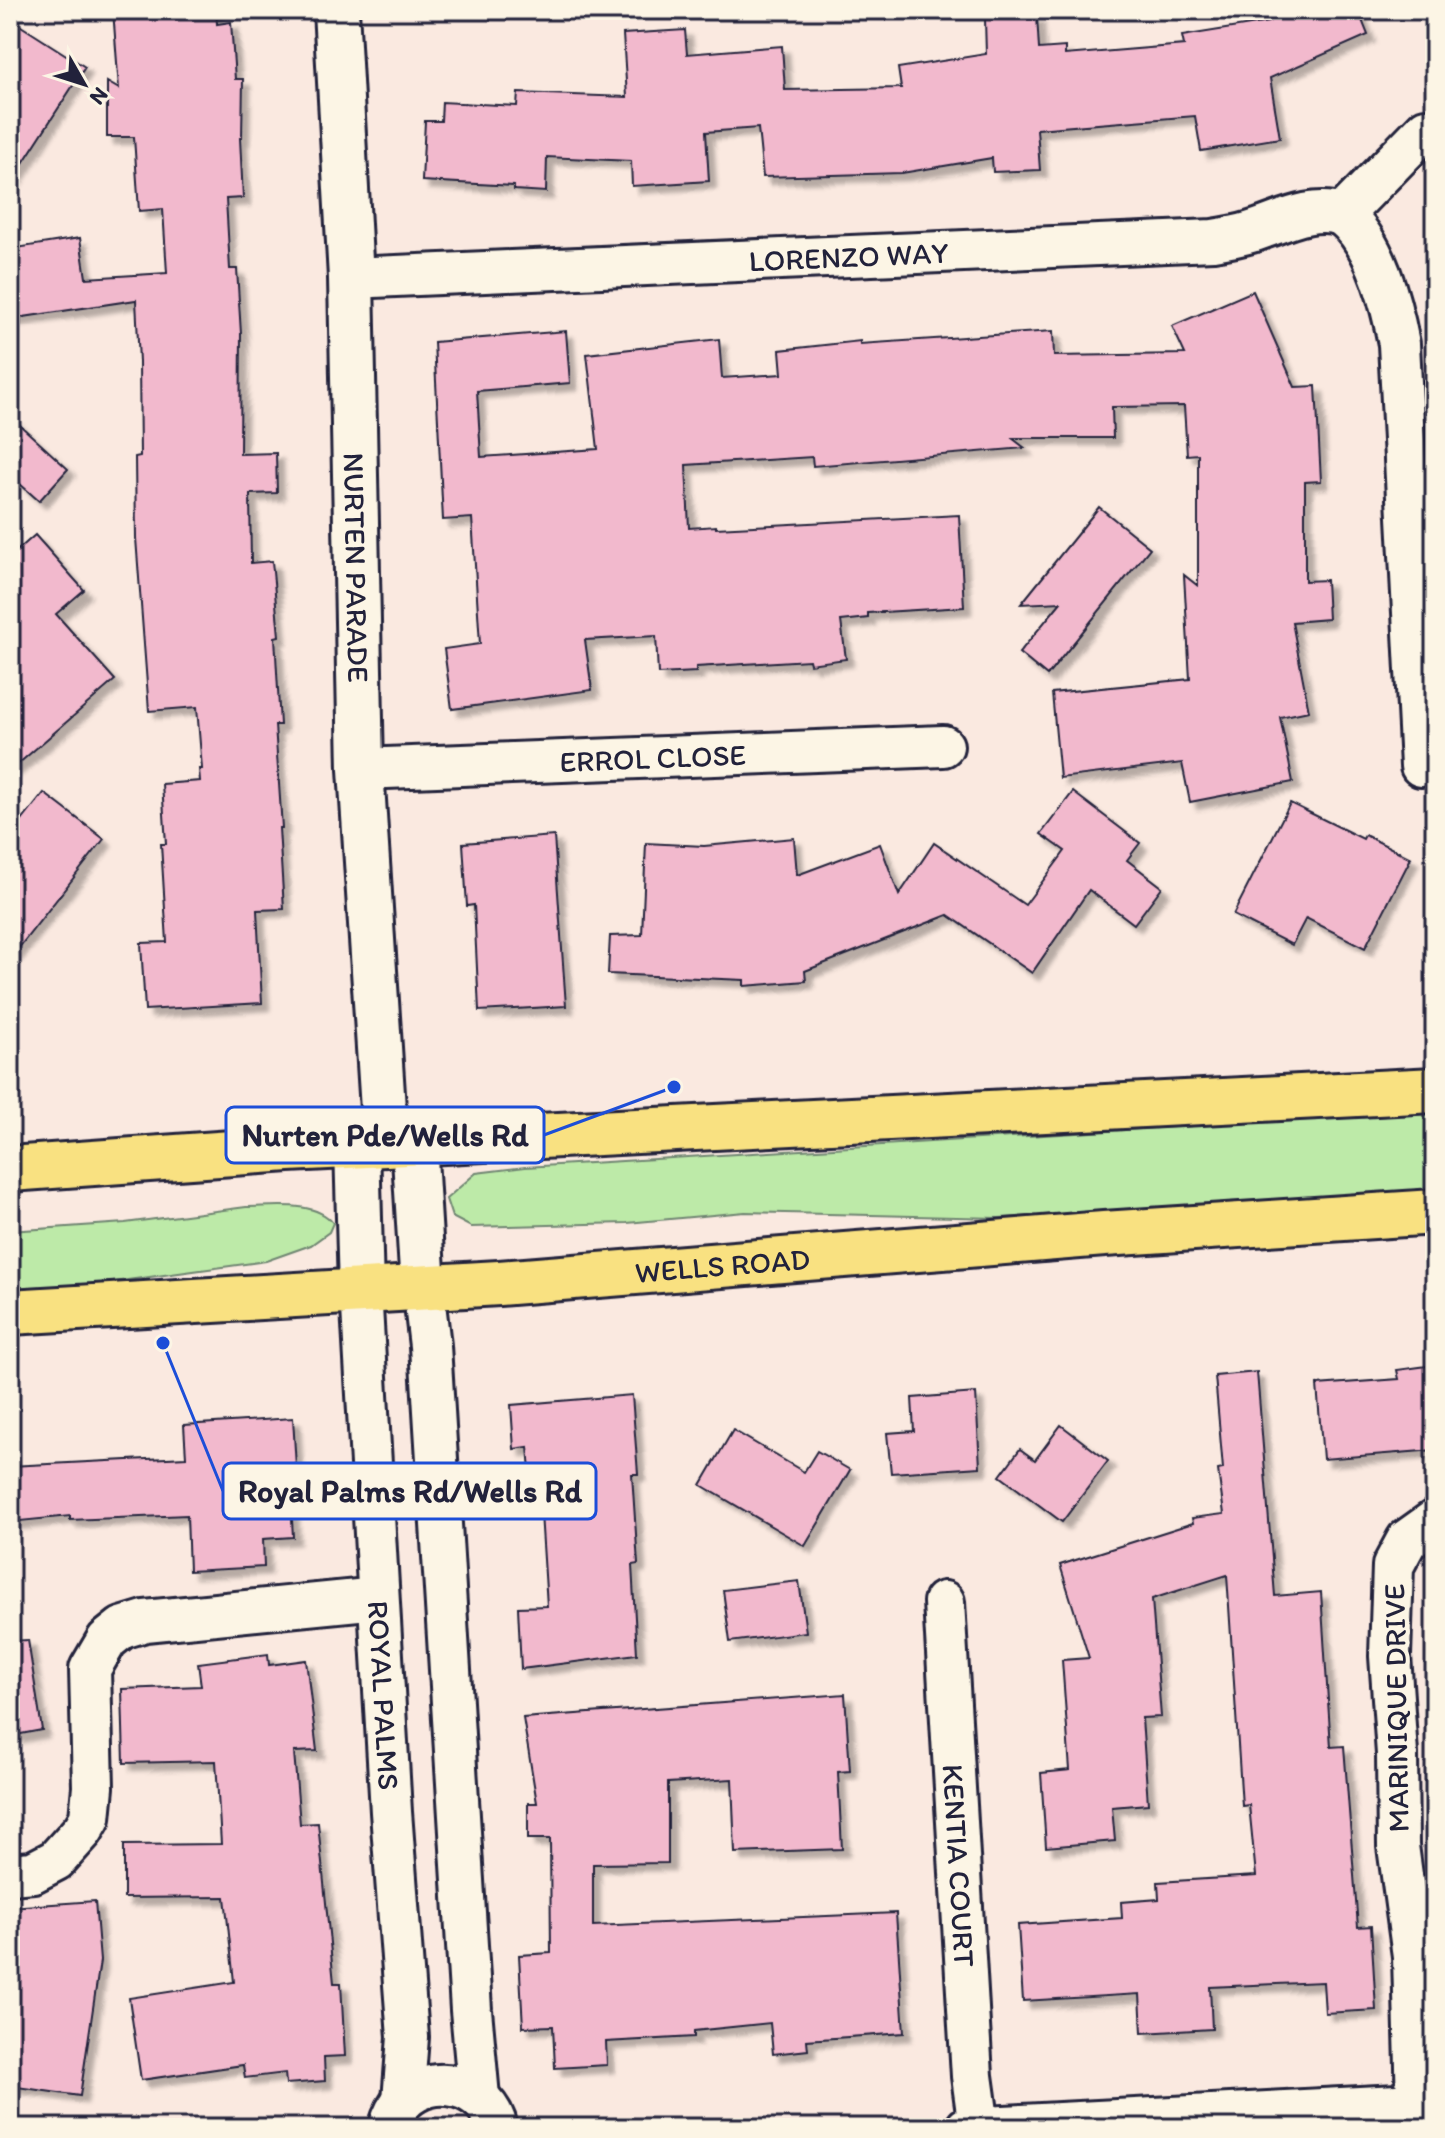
<svg xmlns="http://www.w3.org/2000/svg" width="1445" height="2138" viewBox="0 0 1445 2138" font-family="Itim,sans-serif">
	<defs>
		<filter id="shadow"><feDropShadow dx="7" dy="7" stdDeviation="2" flood-color="#0004"/></filter>
	</defs>
	<rect width="100%" height="100%" fill="#fae9e0"/>
	<filter id="ink" filterUnits="userSpaceOnUse"><feTurbulence type="fractalNoise" baseFrequency=".0125" numOctaves="2"/><feDisplacementMap in="SourceGraphic" scale="16" xChannelSelector="R" yChannelSelector="G"/><feConvolveMatrix kernelMatrix="1 2 1 2 8 2 1 2 1" color-interpolation-filters="sRGB"/></filter>
	<g filter="url(#ink)">
		<g fill="#bdeaa8" stroke="#708672" stroke-width="2">
			<path d="M 1435,1111 L 1435,1196 L 999,1218 L 745,1212 L 627,1223 L 471,1227 L 452,1217 L 446,1199 L 476,1173 L 525,1167 Z"/>
			<path d="M 246,1207 C 273,1207 315,1200 333,1223 L 329,1232 L 311,1245 L 266,1261 L 91,1285 L 10,1289 L 10,1231 L 125,1223 Z"/>
		</g>
		<g fill="#f2b9cd" stroke="#22223b" stroke-width="2" filter="url(#shadow)">
			<path d="M 113,10 L 216,10 L 217,24 L 231,22 L 235,79 L 243,79 L 242,138 L 240,138 L 243,198 L 226,199 L 230,269 L 237,269 L 241,334 L 240,454 L 276,453 L 277,493 L 250,494 L 251,563 L 272,561 L 279,636 L 275,637 L 280,725 L 275,725 L 282,828 L 279,828 L 284,909 L 257,910 L 262,1003 L 145,1010 L 141,943 L 167,942 L 161,844 L 166,844 L 162,784 L 200,781 L 199,769 L 202,769 L 197,707 L 149,711 L 136,538 L 135,457 L 140,456 L 139,362 L 136,300 L 10,319 L 10,249 L 80,238 L 86,278 L 167,273 L 163,209 L 139,211 L 134,137 L 107,137 L 107,82 L 119,89 Z"/>
			<path d="M 1264,10 L 1358,10 L 1368,35 L 1270,78 L 1280,138 L 1201,151 L 1195,116 L 1037,129 L 1040,170 L 993,172 L 992,158 L 902,173 L 763,177 L 758,128 L 706,132 L 709,181 L 632,186 L 631,161 L 547,157 L 546,192 L 514,190 L 514,186 L 422,181 L 425,121 L 441,121 L 442,102 L 517,106 L 518,93 L 627,97 L 623,34 L 685,30 L 687,54 L 782,46 L 785,90 L 901,88 L 898,68 L 986,54 L 985,19 L 1037,16 L 1039,49 L 1065,47 L 1065,55 L 1184,45 L 1182,36 L 1269,22 Z"/>
			<path d="M 10,19 L 85,67 L 10,183 Z"/>
			<path d="M 1253,291 L 1295,387 L 1316,386 L 1321,481 L 1305,482 L 1305,581 L 1326,580 L 1328,619 L 1292,622 L 1309,711 L 1280,717 L 1293,782 L 1190,802 L 1182,763 L 1060,778 L 1052,693 L 1190,679 L 1184,575 L 1198,586 L 1198,454 L 1187,455 L 1184,406 L 1112,407 L 1113,438 L 1012,438 L 1025,448 L 813,466 L 812,457 L 686,465 L 689,528 L 716,526 L 716,528 L 959,515 L 964,607 L 868,613 L 868,618 L 841,621 L 846,659 L 810,664 L 809,660 L 696,667 L 696,672 L 658,674 L 656,636 L 585,640 L 592,690 L 452,709 L 444,649 L 480,644 L 472,518 L 443,520 L 434,342 L 566,331 L 570,383 L 477,391 L 481,457 L 598,449 L 587,354 L 719,339 L 722,378 L 782,374 L 780,350 L 860,341 L 860,344 L 1053,331 L 1054,356 L 1185,354 L 1172,326 Z"/>
			<path d="M 10,416 L 68,469 L 39,501 L 10,475 Z"/>
			<path d="M 1099,507 L 1150,548 L 1047,676 L 1019,653 L 1061,602 L 1021,604 Z"/>
			<path d="M 35,535 L 84,590 L 56,614 L 115,680 L 10,771 L 10,557 Z"/>
			<path d="M 1073,792 L 1140,843 L 1127,860 L 1162,887 L 1134,924 L 1089,890 L 1032,973 L 948,915 L 805,971 L 806,981 L 744,986 L 744,980 L 608,974 L 610,936 L 642,935 L 646,843 L 704,846 L 794,838 L 797,875 L 880,844 L 899,895 L 934,843 L 1025,905 L 1065,851 L 1041,834 Z"/>
			<path d="M 44,793 L 104,839 L 10,959 L 10,836 Z"/>
			<path d="M 1290,803 L 1363,839 L 1365,835 L 1411,858 L 1365,948 L 1306,918 L 1292,945 L 1233,915 Z"/>
			<path d="M 554,836 L 566,1006 L 479,1011 L 474,905 L 467,906 L 463,843 Z"/>
			<path d="M 1435,1365 L 1435,1450 L 1323,1459 L 1317,1385 L 1399,1379 L 1397,1370 Z"/>
			<path d="M 1257,1372 L 1275,1596 L 1321,1592 L 1331,1747 L 1344,1746 L 1358,1927 L 1371,1926 L 1376,2010 L 1325,2013 L 1323,1982 L 1210,1987 L 1212,2029 L 1142,2033 L 1140,1994 L 1023,2001 L 1018,1925 L 1122,1918 L 1121,1902 L 1159,1899 L 1158,1882 L 1256,1876 L 1249,1805 L 1242,1806 L 1227,1575 L 1152,1599 L 1161,1717 L 1142,1718 L 1148,1804 L 1112,1807 L 1115,1841 L 1046,1847 L 1041,1773 L 1070,1770 L 1062,1660 L 1089,1658 L 1060,1565 L 1193,1523 L 1192,1518 L 1224,1514 L 1218,1470 L 1223,1469 L 1215,1376 Z"/>
			<path d="M 976,1393 L 980,1467 L 891,1473 L 887,1433 L 914,1431 L 912,1398 Z"/>
			<path d="M 632,1395 L 638,1474 L 632,1474 L 638,1564 L 632,1565 L 637,1654 L 521,1669 L 518,1607 L 547,1606 L 539,1482 L 531,1482 L 528,1447 L 514,1449 L 511,1405 Z"/>
			<path d="M 293,1418 L 296,1467 L 289,1467 L 293,1537 L 263,1539 L 264,1567 L 189,1571 L 187,1515 L 70,1520 L 70,1516 L 10,1522 L 10,1466 L 186,1457 L 184,1425 Z"/>
			<path d="M 1061,1425 L 1108,1461 L 1062,1522 L 1000,1476 L 1020,1449 L 1035,1460 Z"/>
			<path d="M 733,1430 L 804,1472 L 817,1451 L 850,1470 L 805,1546 L 701,1485 Z"/>
			<path d="M 799,1581 L 806,1632 L 730,1642 L 723,1590 Z"/>
			<path d="M 28,1640 L 42,1730 L 10,1736 L 10,1641 Z"/>
			<path d="M 268,1654 L 269,1665 L 306,1660 L 317,1751 L 294,1752 L 300,1824 L 318,1823 L 334,1983 L 341,1983 L 345,2056 L 324,2057 L 325,2081 L 286,2084 L 285,2073 L 245,2078 L 243,2065 L 141,2080 L 129,1998 L 234,1982 L 225,1897 L 124,1898 L 124,1845 L 221,1844 L 216,1761 L 124,1763 L 122,1689 L 201,1686 L 198,1663 Z"/>
			<path d="M 845,1694 L 850,1771 L 838,1772 L 842,1849 L 735,1853 L 732,1779 L 668,1783 L 668,1863 L 593,1864 L 593,1926 L 896,1913 L 904,2033 L 807,2040 L 808,2050 L 773,2054 L 770,2023 L 694,2031 L 694,2037 L 606,2042 L 607,2065 L 555,2068 L 553,2026 L 523,2027 L 519,1955 L 551,1953 L 550,1839 L 528,1839 L 528,1803 L 537,1803 L 523,1718 Z"/>
			<path d="M 95,1901 L 100,1961 L 80,2096 L 10,2086 L 10,1907 Z"/>
		</g>
		<g fill="none" stroke-linecap="round" stroke-linejoin="round">
			<g stroke="#22223b" stroke-width="46">
				<g id="street">
					<path d="M 1342,215 C 1376,242 1391,302 1399,344 L 1421,766"/>
					<path id="s1" d="M 351,278 L 1213,240 C 1226,238 1238,236 1251,232 C 1281,223 1310,205 1342,215 L 1426,129"/>
					<path id="s2" d="M 361,769 L 943,746"/>
					<path d="M 423,1287 L 430,1346 L 471,2010 L 479,2097"/>
					<path id="s3" d="M 361,1290 L 391,1812 L 408,2037 L 403,2101"/>
					<path id="s4" d="M 944,1602 L 972,2076 L 979,2127"/>
					<path d="M 10,1874 L 33,1872 L 56,1860 L 83,1830 L 90,1818 L 93,1787 L 90,1669 L 107,1640 L 122,1628 L 145,1621 L 378,1598"/>
					<path d="M 1417,2104 L 1413,1956 L 1398,1846 L 1397,1754 L 1390,1656 L 1393,1566 L 1407,1540 L 1435,1520"/>
					<path d="M 389,2128 C 392,2118 396,2108 403,2101 C 434,2070 488,2086 497,2128"/>
					<path d="M 966,2128 L 1435,2103"/>
				</g>
			</g>
			<g stroke="#22223b" stroke-width="50">
				<g id="secondary">
					<path id="s5" d="M 336,10 L 351,278 L 361,769 L 384,1125"/>
					<path d="M 384,1125 L 414,1142 L 423,1287"/>
					<path d="M 361,1290 L 357,1146 L 384,1125"/>
				</g>
			</g>
			<g stroke="#22223b" stroke-width="50">
				<g id="primary">
					<path d="M 10,1169 L 288,1149 L 1435,1090"/>
					<path id="s6" d="M 10,1312 L 499,1283 L 1104,1234 L 1435,1212"/>
				</g>
			</g>
			<use href="#street" stroke="#fcf5e5" stroke-width="40"/>
			<use href="#secondary" stroke="#fcf5e5" stroke-width="44"/>
			<use href="#primary" stroke="#f9e181" stroke-width="44"/>
		</g>
	</g>
	<g text-anchor="middle" dominant-baseline="central" stroke-width="8" stroke-linejoin="round" paint-order="stroke">
		<g font-size="30" fill="#22223b" stroke="#fcf5e5">
			<text stroke="none"><textPath href="#s1" startOffset="498">LORENZO WAY</textPath></text>
			<text stroke="none"><textPath href="#s5" startOffset="558">NURTEN PARADE</textPath></text>
			<text stroke="none"><textPath href="#s2" startOffset="292">ERROL CLOSE</textPath></text>
			<text stroke="none"><textPath href="#s6" startOffset="714">WELLS ROAD</textPath></text>
			<text stroke="none"><textPath href="#s3" startOffset="406">ROYAL PALMS</textPath></text>
			<text transform="translate(1396 1708) rotate(-91)">MARINIQUE DRIVE</text>
			<text stroke="none"><textPath href="#s4" startOffset="264">KENTIA COURT</textPath></text>
		</g>
	</g>
	<path fill="none" stroke="#1d4ed8" stroke-width="3" d="M674 1087L544 1135M163 1343L223 1491"/>
	<g fill="#1d4ed8" stroke="#fcf5e5" stroke-width="3">
		<circle cx="674" cy="1087" r="8"/>
		<circle cx="163" cy="1343" r="8"/>
	</g>
	<g fill="#fcf5e5" stroke="#1d4ed8" stroke-width="3">
		<rect x="226" y="1107" width="318" height="56" rx="8"/>
		<rect x="223" y="1463" width="373" height="56" rx="8"/>
	</g>
	<g font-size="32" text-anchor="middle" font-weight="bold" fill="#22223b">
		<text x="385" y="1146">Nurten Pde/Wells Rd</text>
		<text x="410" y="1502">Royal Palms Rd/Wells Rd</text>
	</g>
	<rect width="1445" height="2138" fill="none" stroke="#fcf5e5" stroke-width="40"/>
	<rect x="20" y="20" width="1405" height="2098" fill="none" stroke="#22223b" stroke-width="3" filter="url(#ink)"/>
	<g transform="translate(84 84) rotate(129)" stroke="#fcf5e5" stroke-width="6" paint-order="stroke">
	<path d="M0-6L14 30L0 20L-14 30Z" fill="#22223b"/>
	<text y="-12" font-size="22" font-weight="bold" text-anchor="middle" fill="#22223b">N</text>
	</g>
</svg>
